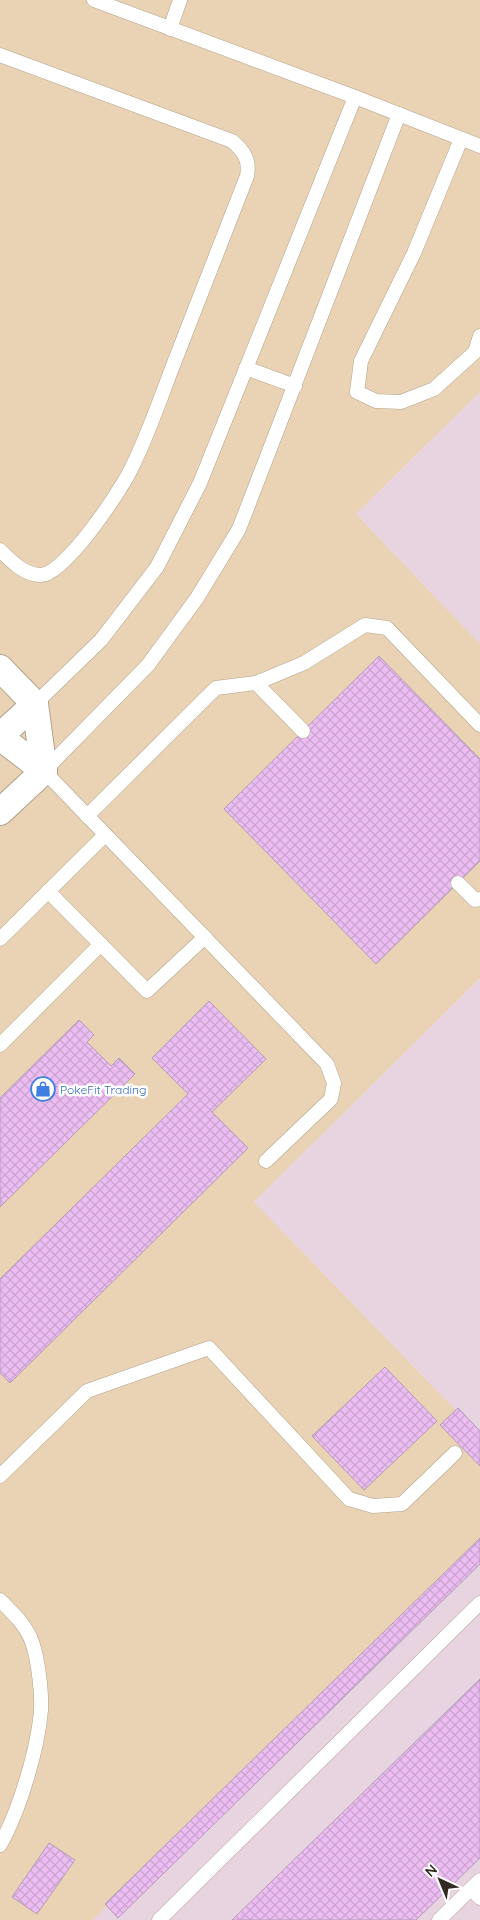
<svg xmlns="http://www.w3.org/2000/svg" width="480" height="1920" viewBox="0 0 480 1920" font-family="Quicksand,sans-serif">
	<defs>
		<pattern id="building-cross-hatch" width="8" height="8" patternUnits="userSpaceOnUse" patternTransform="scale(1.25)"><rect width="8" height="8" fill="#ecbdf2"/><path d="M0 0l8 8M0 8l8-8" fill="none" stroke="#cba3cf"/></pattern>
	</defs>
	<rect width="100%" height="100%" fill="#f3e1c9"/>
	<path fill="#e9d3b4" d="M 0,0 L 480,0 L 480,392 L 356,514 L 480,644 L 480,978 L 254,1202 L 480,1435 L 480,1538 L 93,1920 L 0,1920 Z"/>
	<g fill="#e8d3e1">
		<path d="M 480,392 L 480,644 L 356,514 Z"/>
		<path d="M 480,978 L 480,1435 L 254,1202 Z"/>
		<path d="M 480,1538 L 480,1920 L 93,1920 Z"/>
	</g>
	<g fill="url(#building-cross-hatch)" stroke="#b19eb4">
		<path d="M 379,656 L 480,759 L 480,861 L 376,964 L 224,809 Z"/>
		<path d="M 209,1001 L 266,1059 L 212,1112 L 248,1148 L 10,1383 L 0,1373 L 0,1279 L 188,1094 L 152,1058 Z"/>
		<path d="M 79,1020 L 94,1035 L 87,1042 L 111,1066 L 119,1058 L 135,1074 L 0,1207 L 0,1098 Z"/>
		<path d="M 385,1367 L 437,1421 L 364,1490 L 312,1436 Z"/>
		<path d="M 458,1408 L 480,1431 L 480,1466 L 440,1425 Z"/>
		<path d="M 480,1538 L 480,1564 L 118,1918 L 105,1904 Z"/>
		<path d="M 480,1679 L 480,1858 L 416,1920 L 232,1920 Z"/>
		<path d="M 49,1843 L 75,1860 L 37,1914 L 12,1897 Z"/>
	</g>
	<g fill="none" stroke-linecap="round" stroke-linejoin="round">
		<g stroke="#b3a28b" stroke-width="15">
			<g id="lane">
				<path d="M 94,0 L 355,97 L 480,146"/>
				<path d="M 170,29 L 180,0"/>
				<path d="M 0,55 L 232,141 C 244,151 250,160 247,176 C 223,238 199,300 174,363 C 160,399 148,436 130,471 C 119,493 65,574 41,575 C 24,575 11,561 0,550"/>
				<path d="M 461,139 L 414,253 L 361,361 L 357,392 L 376,401 L 401,402 L 434,389 L 475,352 L 480,336"/>
				<path d="M 246,368 L 295,386"/>
				<path d="M 256,683 L 303,731"/>
				<path d="M 35,704 L 101,640 L 157,567 L 200,483 L 355,97"/>
				<path d="M 87,816 L 216,688 L 256,683 L 304,663 L 365,625 L 387,628 L 480,725"/>
				<path d="M 458,883 L 475,900 L 480,899"/>
				<path d="M 48,891 L 147,991 L 205,937"/>
				<path d="M 0,939 L 105,835"/>
				<path d="M 0,1045 L 101,944"/>
				<path d="M 266,1161 L 331,1099 L 334,1083 L 327,1064 L 44,771 L 148,665 L 197,598 L 239,529 L 399,114"/>
				<path d="M 0,1476 L 87,1391 L 209,1348 L 349,1499 L 373,1506 L 402,1504 L 455,1453"/>
				<path d="M 0,1600 C 12,1612 26,1625 32,1642 C 38,1658 42,1693 41,1710 C 38,1749 19,1812 0,1845"/>
				<path d="M 471,1889 L 480,1898"/>
				<path d="M 159,1920 L 480,1603"/>
				<path d="M 439,1920 L 480,1880"/>
			</g>
		</g>
		<g stroke="#b3a28b" stroke-width="28">
			<g id="street">
				<path d="M 0,668 L 35,704 L 44,771"/>
				<path d="M 0,736 L 35,704"/>
				<path d="M 0,737 L 44,771"/>
				<path d="M 0,812 L 44,771"/>
			</g>
		</g>
		<use href="#lane" stroke="#fff" stroke-width="14"/>
		<use href="#street" stroke="#fff" stroke-width="26"/>
	</g>
	<defs>
		<g id="shop-ring" transform="scale(1.25)"><circle r="9.5" fill="#fff" stroke="#3f7fe0" stroke-width="1.5"/><path d="M-5-2.5h2.3a2.7 3.5 0 0 1 5.4 0H5L5.5 6h-11ZM-1.5-2.5h3a1.5 2.3 0 0 0-3 0Z" fill="#3f7fe0"/></g>
	</defs>
	<g fill-rule="evenodd">
		<use href="#shop-ring" x="43" y="1089"/>
	</g>
	<g text-anchor="middle" dominant-baseline="central" stroke-width="5" stroke-linejoin="round" paint-order="stroke">
		<g font-size="12" fill="#366cbe" stroke="#fff" text-anchor="start">
			<text x="60" y="1089">PokeFit Trading</text>
		</g>
	</g>
	<g transform="translate(440 1880) rotate(316)" stroke="#ffffff" stroke-width="4" paint-order="stroke">
	<path d="M0-4L9 19L0 12L-9 19Z" fill="#312b21"/>
	<text y="-8" font-size="14" font-weight="bold" text-anchor="middle" fill="#312b21">N</text>
	</g>
</svg>
